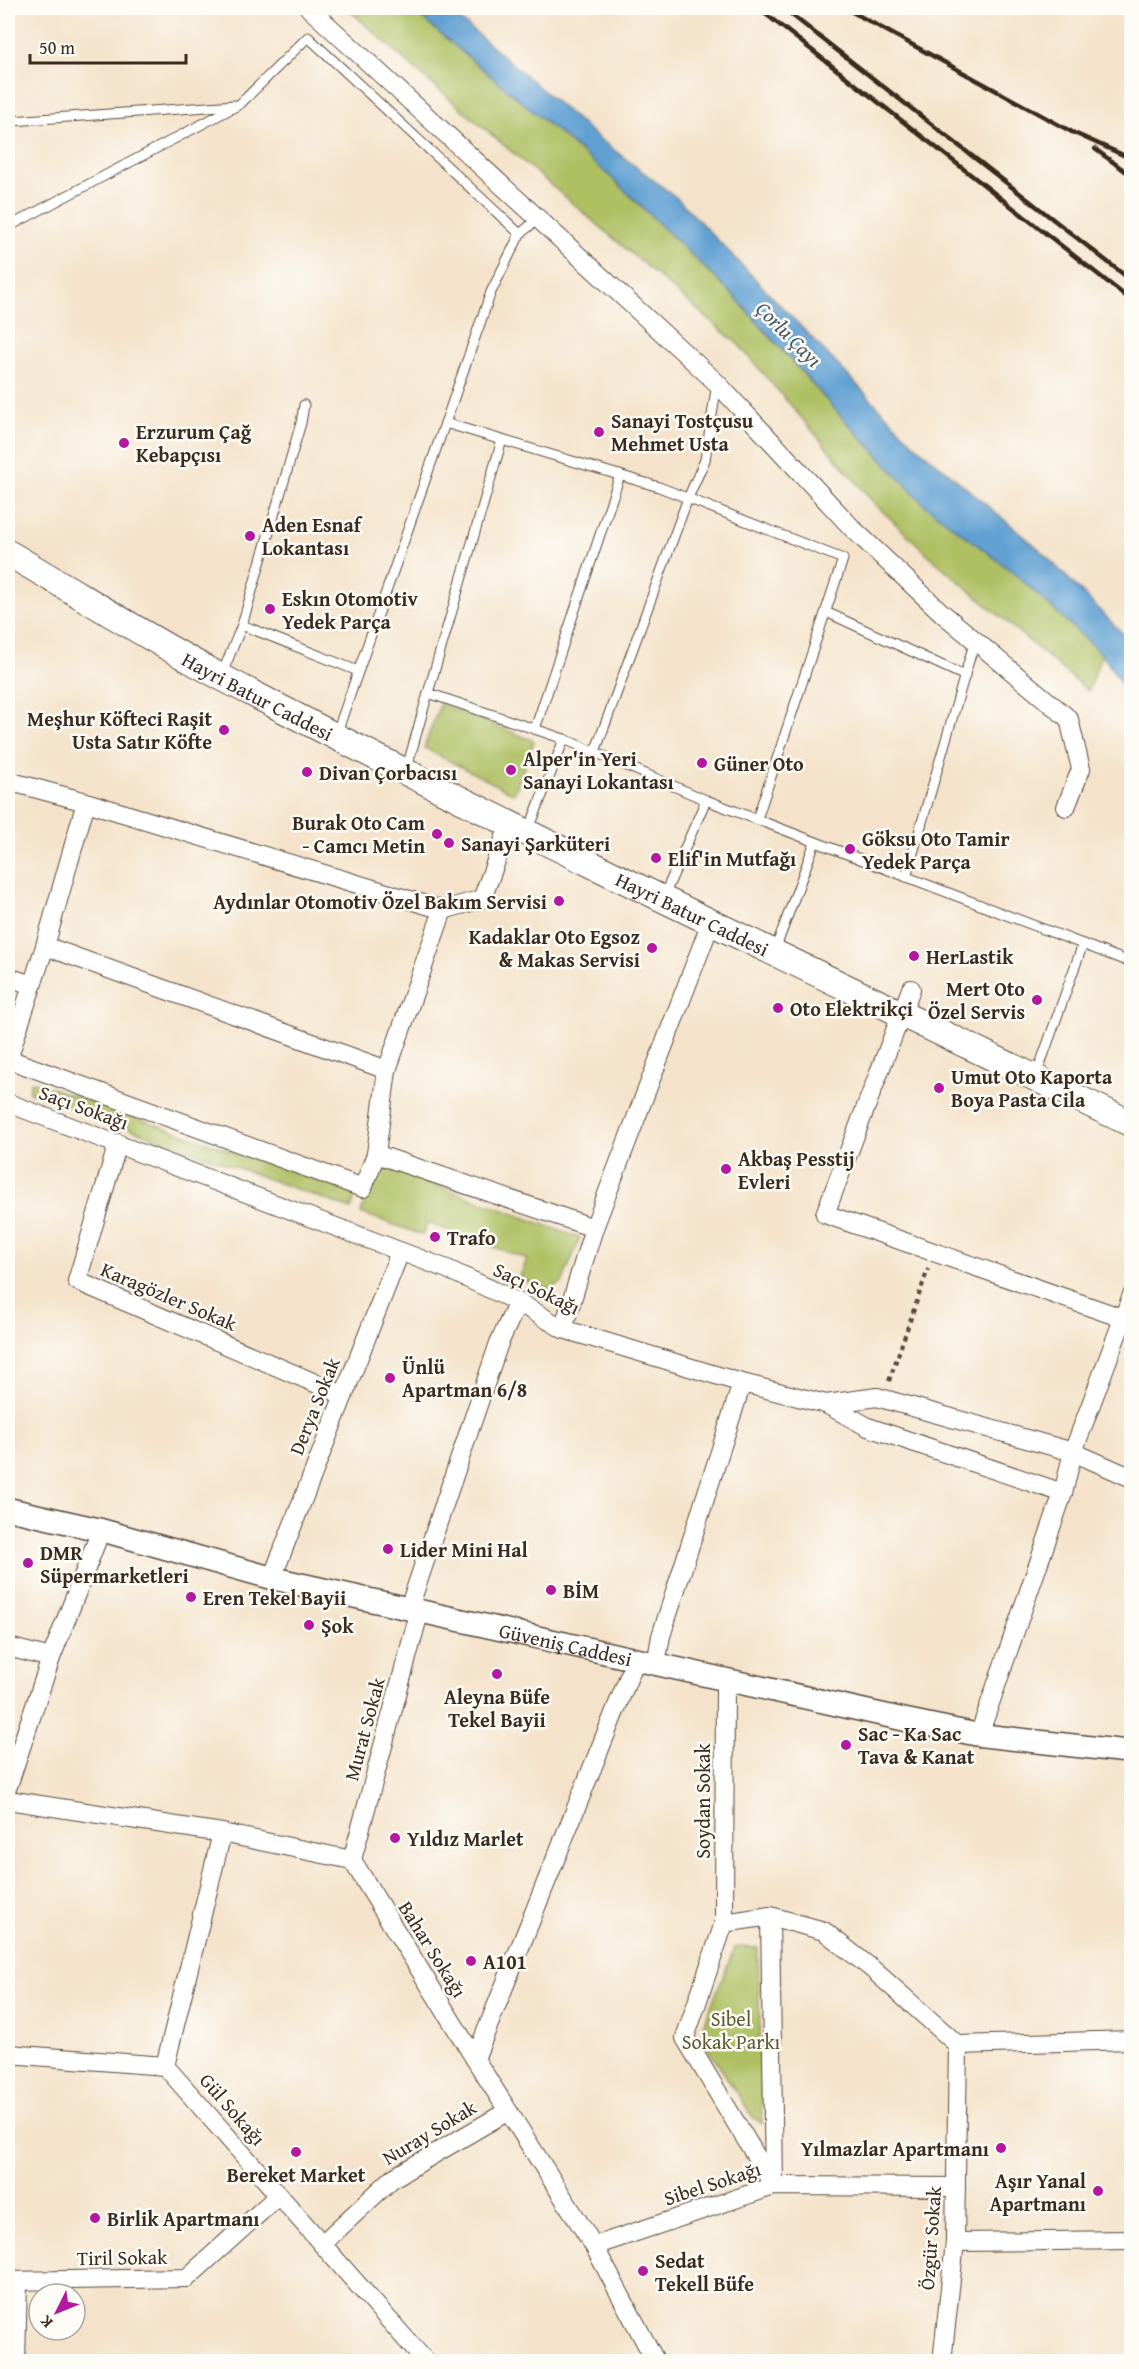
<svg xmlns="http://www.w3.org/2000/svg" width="1139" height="2369" viewBox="0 0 1139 2369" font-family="'Gentium Book Plus',serif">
	<rect width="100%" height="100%" fill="#fdfcf7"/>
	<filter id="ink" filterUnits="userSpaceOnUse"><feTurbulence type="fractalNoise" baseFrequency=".0167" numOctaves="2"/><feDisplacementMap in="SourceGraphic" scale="12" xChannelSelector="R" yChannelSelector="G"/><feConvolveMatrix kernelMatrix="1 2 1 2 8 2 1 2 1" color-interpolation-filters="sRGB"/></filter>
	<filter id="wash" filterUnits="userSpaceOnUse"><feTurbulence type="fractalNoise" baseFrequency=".008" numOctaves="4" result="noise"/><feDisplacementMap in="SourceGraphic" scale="24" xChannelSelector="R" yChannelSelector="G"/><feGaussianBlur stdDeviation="1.35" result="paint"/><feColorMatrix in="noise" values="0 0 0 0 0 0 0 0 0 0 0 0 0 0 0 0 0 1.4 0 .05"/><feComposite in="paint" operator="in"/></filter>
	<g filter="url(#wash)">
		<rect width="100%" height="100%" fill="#f4e3ca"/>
		<g fill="#afc064" stroke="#757541" stroke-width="1.5">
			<path d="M 347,8 L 410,8 L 611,177 L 734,296 L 839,414 L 926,506 L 1013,572 L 1102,654 L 1088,691 L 934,560 L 875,504 L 740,346 L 417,71 Z"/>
			<path d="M 440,704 L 534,741 L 514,794 L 424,748 Z"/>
			<path d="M 31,1081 L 356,1194 L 351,1209 L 29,1092 Z"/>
			<path d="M 390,1168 L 580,1238 L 562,1283 L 548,1289 L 519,1279 L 527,1259 L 427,1223 L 423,1235 L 361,1213 L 374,1175 Z"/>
			<path d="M 735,1947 L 758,1948 L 762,2124 L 752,2116 L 706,2046 L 702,2028 Z"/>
		</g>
		<path fill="#61a0d3" stroke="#4e6578" stroke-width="1.5" d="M 410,8 L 447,8 L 597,137 L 677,198 L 914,444 L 1038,548 L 1131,642 L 1131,699 L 1102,654 L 1013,572 L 926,506 L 839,414 L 734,296 L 611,177 Z"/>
	</g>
	<g filter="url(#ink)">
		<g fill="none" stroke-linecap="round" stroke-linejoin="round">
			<g stroke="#574638" stroke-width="11">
				<g id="service">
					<path d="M 8,105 L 12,121 L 8,135"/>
					<path d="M 12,121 L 235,105"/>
					<path d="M 8,227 L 240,104 L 308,37 L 520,234"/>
					<path d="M 445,423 L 659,487 L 843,559 L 757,819"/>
					<path d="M 826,612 L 965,676"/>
					<path d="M 242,625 L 358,671"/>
					<path d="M 222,674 L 242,625 L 301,423 L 304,405"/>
					<path d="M 428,693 L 502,440"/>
					<path d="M 535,729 L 620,475"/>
					<path d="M 336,735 L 491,292 L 520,234 L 539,218"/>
					<path d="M 595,752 L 688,498 L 705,460 L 717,383"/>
					<path d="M 406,771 L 428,693 L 564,739 L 706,800 L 664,896"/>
					<path d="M 706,800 L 1132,963"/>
					<path d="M 528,832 L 564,739"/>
					<path d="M 906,877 L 975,640"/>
					<path d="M 775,950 L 815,842"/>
					<path d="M 1036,1076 L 1083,944"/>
				</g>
			</g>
			<g stroke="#574638" stroke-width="20">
				<g id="minor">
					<path d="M 309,8 L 717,383 L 853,529 L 942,613 L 1069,719 L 1081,769 L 1066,807"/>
					<path d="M 8,781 L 86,802 L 443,910 L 482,899 L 510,823"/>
					<path d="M 86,802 L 45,946 L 8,1059 L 363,1188 L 376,1154 L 387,1070 L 443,910"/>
					<path d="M 45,946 L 387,1070"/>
					<path d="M 8,977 L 32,985"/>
					<path d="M 911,989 L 825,1214 L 1122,1318"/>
					<path d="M 8,1103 L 447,1269 L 518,1302 L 563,1329 L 742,1383 L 661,1636 L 656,1664"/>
					<path d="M 118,1143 L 77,1281 L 343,1395"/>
					<path d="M 376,1154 L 594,1228"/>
					<path d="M 563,1329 L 594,1228 L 711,922"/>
					<path d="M 742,1383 L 826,1404 L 877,1397 L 1073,1452 L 1132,1478"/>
					<path d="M 826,1404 L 868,1427 L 1063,1493"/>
					<path d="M 272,1578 L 400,1252"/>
					<path d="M 409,1608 L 499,1343 L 518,1302"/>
					<path d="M 8,1647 L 51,1658"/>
					<path d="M 979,1735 L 1063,1493 L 1073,1452 L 1132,1295"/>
					<path d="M 8,1786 L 51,1658 L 101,1530"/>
					<path d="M 8,1800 L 222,1833 L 352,1860 L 475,2059 L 594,2246 L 656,2362"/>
					<path d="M 222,1833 L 165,2066 L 426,2362"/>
					<path d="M 352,1860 L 420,1610"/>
					<path d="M 770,1916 L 774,2184"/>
					<path d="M 724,1923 L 725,1679"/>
					<path d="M 958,2045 L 1132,2040"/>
					<path d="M 8,2054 L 165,2066"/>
					<path d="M 475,2059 L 636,1659"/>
					<path d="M 774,2186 L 685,2038 L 724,1923 L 770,1916 L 824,1931 L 871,1968 L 958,2045"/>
					<path d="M 955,2242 L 1132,2240"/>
					<path d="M 322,2244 L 393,2178 L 508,2111"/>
					<path d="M 594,2246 L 774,2186 L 956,2187"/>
					<path d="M 8,2281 L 187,2278 L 278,2196"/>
					<path d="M 16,2362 L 18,2281"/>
					<path d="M 942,2362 L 955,2242 L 958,2045"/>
				</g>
			</g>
			<g stroke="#574638" stroke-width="25">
				<g id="tertiary">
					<path id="s1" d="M 8,1509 L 101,1530 L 272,1578 L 906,1720 L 979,1735 L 1132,1752"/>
				</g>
			</g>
			<g stroke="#574638" stroke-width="28">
				<g id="secondary">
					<path id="s2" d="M 8,553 C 79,594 148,638 221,677 C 520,834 827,978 1132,1124"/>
				</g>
			</g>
			<path stroke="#574638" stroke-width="4" stroke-dasharray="4.5 4.5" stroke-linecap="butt" d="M 889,1381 L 928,1269"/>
			<use href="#service" stroke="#fff" stroke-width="9"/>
			<use href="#minor" stroke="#fff" stroke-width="18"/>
			<use href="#tertiary" stroke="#fff" stroke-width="22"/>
			<use href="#secondary" stroke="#fff" stroke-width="26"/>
			<g stroke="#3b2a1e" stroke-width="4.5">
				<path d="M 758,8 L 1132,301"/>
				<path d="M 783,8 L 1132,281"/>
				<path d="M 845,8 L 1072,132 L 1132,159"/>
				<path d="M 1095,149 L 1132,176"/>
			</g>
		</g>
	</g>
	<g fill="#b5179e" stroke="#fdfcf7" stroke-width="2">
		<circle cx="599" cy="432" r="6"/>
		<circle cx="124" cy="443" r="6"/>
		<circle cx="250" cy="536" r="6"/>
		<circle cx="270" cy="609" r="6"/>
		<circle cx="224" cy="730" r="6"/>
		<circle cx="702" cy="763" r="6"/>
		<circle cx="511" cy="770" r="6"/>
		<circle cx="307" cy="772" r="6"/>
		<circle cx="437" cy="834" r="6"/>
		<circle cx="449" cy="843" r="6"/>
		<circle cx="850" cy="849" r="6"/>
		<circle cx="656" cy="858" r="6"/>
		<circle cx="559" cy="901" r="6"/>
		<circle cx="652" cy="948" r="6"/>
		<circle cx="914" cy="956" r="6"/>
		<circle cx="1037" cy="1000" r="6"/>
		<circle cx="778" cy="1008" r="6"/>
		<circle cx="939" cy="1088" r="6"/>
		<circle cx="726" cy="1169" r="6"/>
		<circle cx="435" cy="1237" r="6"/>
		<circle cx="390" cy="1378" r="6"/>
		<circle cx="388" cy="1549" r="6"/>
		<circle cx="28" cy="1563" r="6"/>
		<circle cx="551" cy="1590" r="6"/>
		<circle cx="191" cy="1597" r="6"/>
		<circle cx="309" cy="1625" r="6"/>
		<circle cx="497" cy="1674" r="6"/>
		<circle cx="846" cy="1745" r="6"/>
		<circle cx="395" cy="1838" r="6"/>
		<circle cx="471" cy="1961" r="6"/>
		<circle cx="1001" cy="2148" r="6"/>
		<circle cx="296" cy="2152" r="6"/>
		<circle cx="1098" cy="2191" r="6"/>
		<circle cx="95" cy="2218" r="6"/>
		<circle cx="643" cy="2271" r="6"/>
	</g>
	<g text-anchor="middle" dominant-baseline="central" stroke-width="5" stroke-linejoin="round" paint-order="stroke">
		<g font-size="20" font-weight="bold" fill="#3b2a1e" stroke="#fdfcf7" text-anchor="start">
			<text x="611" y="420">Sanayi Tostçusu<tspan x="611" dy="23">Mehmet Usta</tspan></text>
			<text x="136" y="431">Erzurum Çağ<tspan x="136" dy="23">Kebapçısı</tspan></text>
			<text x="262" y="524">Aden Esnaf<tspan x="262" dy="23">Lokantası</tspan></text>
			<text x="282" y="598">Eskın Otomotiv<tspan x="282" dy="23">Yedek Parça</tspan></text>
			<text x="212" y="718" text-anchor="end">Meşhur Köfteci Raşit<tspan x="212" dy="23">Usta Satır Köfte</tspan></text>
			<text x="523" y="758">Alper'in Yeri<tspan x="523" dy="23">Sanayi Lokantası</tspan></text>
			<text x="714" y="763">Güner Oto</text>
			<text x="319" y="772">Divan Çorbacısı</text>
			<text x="425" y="822" text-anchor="end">Burak Oto Cam<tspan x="425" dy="23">- Camcı Metin</tspan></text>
			<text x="862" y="838">Göksu Oto Tamir<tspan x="862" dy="23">Yedek Parça</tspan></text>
			<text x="461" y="843">Sanayi Şarküteri</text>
			<text x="668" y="858">Elif'in Mutfağı</text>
			<text x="547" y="901" text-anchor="end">Aydınlar Otomotiv Özel Bakım Servisi</text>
			<text x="640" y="936" text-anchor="end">Kadaklar Oto Egsoz<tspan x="640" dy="23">&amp; Makas Servisi</tspan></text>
			<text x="926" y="956">HerLastik</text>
			<text x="1025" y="988" text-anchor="end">Mert Oto<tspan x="1025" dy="23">Özel Servis</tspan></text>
			<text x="790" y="1008">Oto Elektrikçi</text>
			<text x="951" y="1076">Umut Oto Kaporta<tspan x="951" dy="23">Boya Pasta Cila</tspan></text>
			<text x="738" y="1158">Akbaş Pesstij<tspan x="738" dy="23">Evleri</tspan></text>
			<text x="447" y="1237">Trafo</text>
			<text x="402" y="1366">Ünlü<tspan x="402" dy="23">Apartman 6/8</tspan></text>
			<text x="400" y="1549">Lider Mini Hal</text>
			<text x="40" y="1552">DMR<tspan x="40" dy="23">Süpermarketleri</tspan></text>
			<text x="563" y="1590">BİM</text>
			<text x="203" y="1597">Eren Tekel Bayii</text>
			<text x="321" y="1625">Şok</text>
			<text x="497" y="1696" text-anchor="middle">Aleyna Büfe<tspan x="497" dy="23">Tekel Bayii</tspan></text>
			<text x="858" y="1733">Sac - Ka Sac<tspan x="858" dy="23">Tava &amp; Kanat</tspan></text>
			<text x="407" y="1838">Yıldız Marlet</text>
			<text x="483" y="1961">A101</text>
			<text x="989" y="2148" text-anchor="end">Yılmazlar Apartmanı</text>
			<text x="296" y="2174" text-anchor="middle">Bereket Market</text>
			<text x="1086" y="2180" text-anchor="end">Aşır Yanal<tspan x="1086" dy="23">Apartmanı</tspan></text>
			<text x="107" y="2218">Birlik Apartmanı</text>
			<text x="655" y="2260">Sedat<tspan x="655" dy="23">Tekell Büfe</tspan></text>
		</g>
		<g font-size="20" fill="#3b2a1e" stroke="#fdfcf7">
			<text stroke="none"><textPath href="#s2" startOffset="288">Hayri Batur Caddesi</textPath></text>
			<text stroke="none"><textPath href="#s2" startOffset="774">Hayri Batur Caddesi</textPath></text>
			<text transform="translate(84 1107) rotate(20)">Saçı Sokağı</text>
			<text transform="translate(537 1288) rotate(26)">Saçı Sokağı</text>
			<text transform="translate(169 1296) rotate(23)">Karagözler Sokak</text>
			<text transform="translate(314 1406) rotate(-68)">Derya Sokak</text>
			<text stroke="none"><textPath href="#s1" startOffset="574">Güveniş Caddesi</textPath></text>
			<text transform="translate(364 1729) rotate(-75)">Murat Sokak</text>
			<text transform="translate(702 1801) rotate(-90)">Soydan Sokak</text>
			<text transform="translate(433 1949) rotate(58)">Bahar Sokağı</text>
			<text transform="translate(233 2109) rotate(49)">Gül Sokağı</text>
			<text transform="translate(429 2132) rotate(-31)">Nuray Sokak</text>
			<text transform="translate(712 2183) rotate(-18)">Sibel Sokağı</text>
			<text transform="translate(930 2238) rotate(-86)">Özgür Sokak</text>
			<text transform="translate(122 2257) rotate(-1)">Tiril Sokak</text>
		</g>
		<g font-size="20" fill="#5e5733" stroke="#fdfcf7">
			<text x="731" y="2018">Sibel<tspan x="731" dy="23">Sokak Parkı</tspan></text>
		</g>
		<g font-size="21" font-style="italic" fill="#4a5966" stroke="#fdfcf7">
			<text transform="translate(789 334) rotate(45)">Çorlu Çayı</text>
		</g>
	</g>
	<rect width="1139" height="2369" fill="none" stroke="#fdfcf7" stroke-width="30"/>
	<g transform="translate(57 2312) rotate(227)"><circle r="28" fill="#fdfcf7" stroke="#afa8a0" stroke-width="1.5"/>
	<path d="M0-4.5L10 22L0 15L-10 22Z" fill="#b5179e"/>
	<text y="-9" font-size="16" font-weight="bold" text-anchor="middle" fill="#3b2a1e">K</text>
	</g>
	<path d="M30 54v9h156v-9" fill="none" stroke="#3b2a1e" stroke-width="3"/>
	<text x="39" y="54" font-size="18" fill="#3b2a1e" stroke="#fdfcf7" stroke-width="4.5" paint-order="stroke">50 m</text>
</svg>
